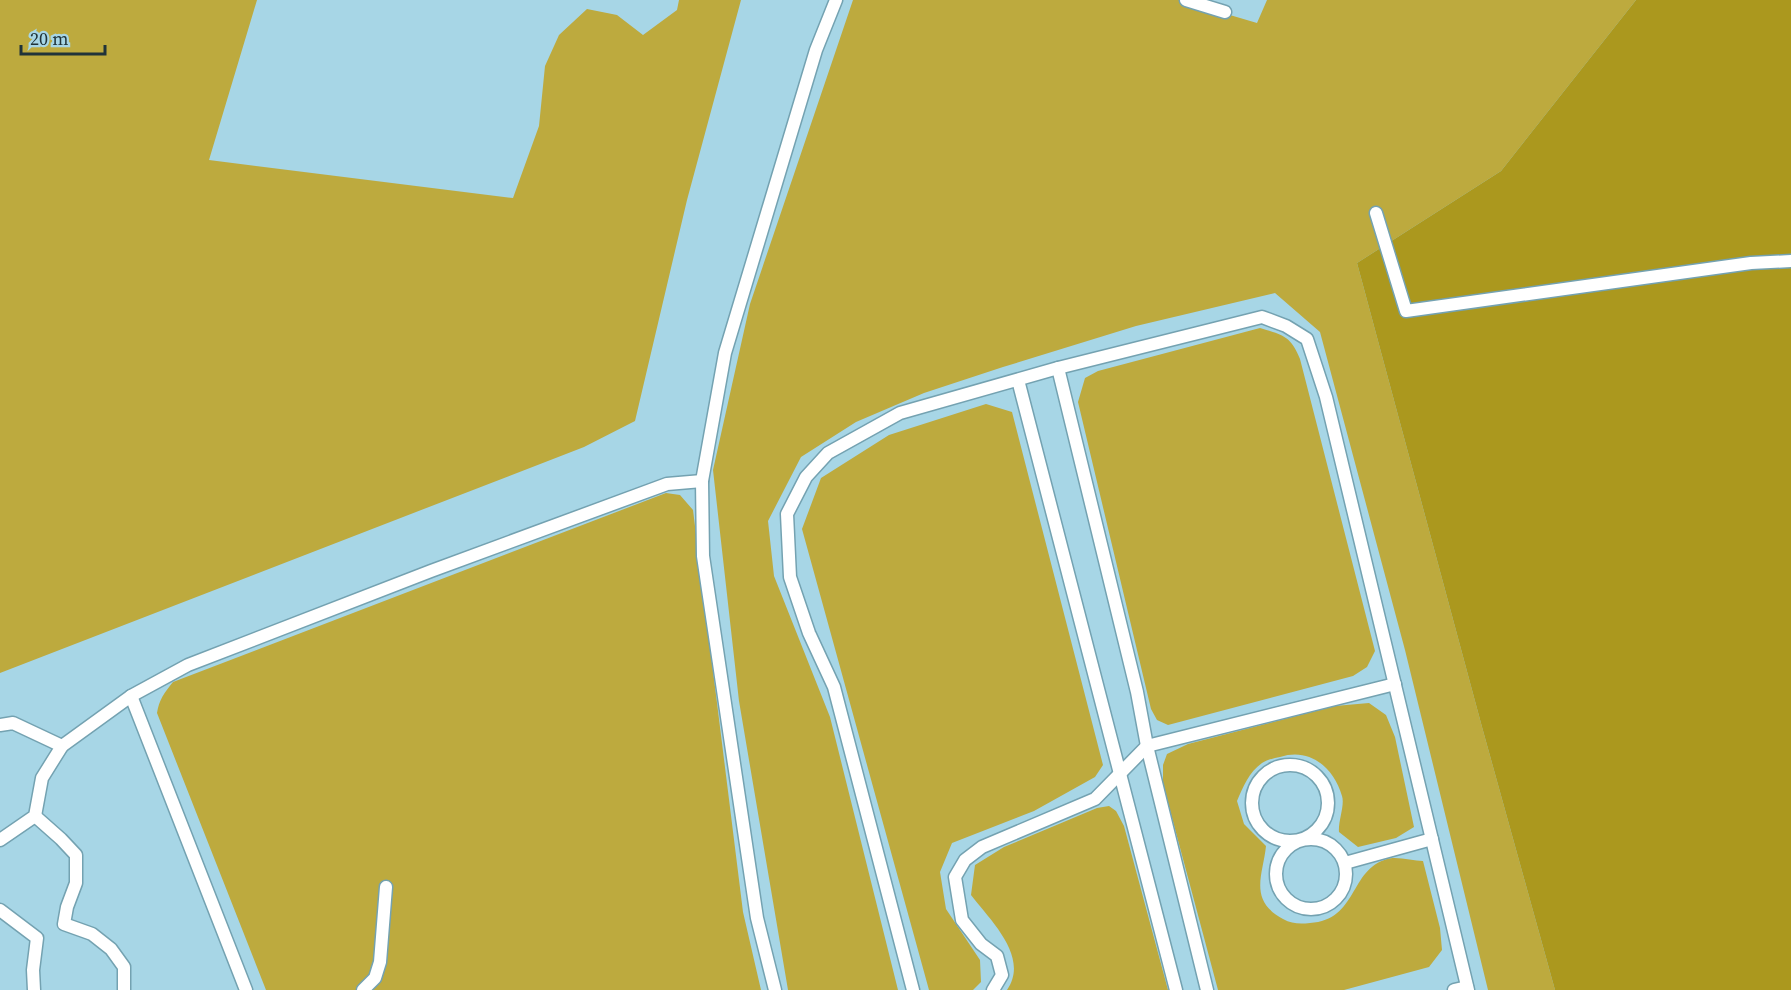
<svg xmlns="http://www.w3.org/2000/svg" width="1791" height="990" viewBox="0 0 1791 990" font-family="'Source Serif 4',serif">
	<rect width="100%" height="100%" fill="#a7d6e6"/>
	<g fill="#bdaa3e">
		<path d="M 0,0 L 257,0 L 209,160 L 513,198 L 539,126 L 545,66 L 559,35 L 587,9 L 617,15 L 643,35 L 677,10 L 679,0 L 741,0 L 687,200 L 635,421 L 584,447 L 0,673 Z"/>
		<path d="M 853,0 L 1179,0 L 1257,23 L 1267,0 L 1636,0 L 1501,171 L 1357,263 L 1482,727 L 1555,990 L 1488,990 L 1405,650 L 1320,332 L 1275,293 L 1136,326 L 1003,367 L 924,393 L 856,422 L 801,457 L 768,521 L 774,576 L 830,717 L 898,990 L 788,990 L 739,701 L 713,470 L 750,304 Z"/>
		<path d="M 1260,328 C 1283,335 1291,336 1300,359 L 1375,651 L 1367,667 L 1353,676 L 1168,725 L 1157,720 L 1151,709 L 1078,402 L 1085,378 L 1098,371 Z"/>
		<path d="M 986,404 L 1012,412 L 1103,765 L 1095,777 L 1034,811 L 952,843 L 940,872 L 946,909 L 980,960 L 981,982 L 973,990 L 929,990 L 802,529 L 821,478 L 889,435 Z"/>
		<path d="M 666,493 L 680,495 L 693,510 L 743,912 L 761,990 L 266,990 L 157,713 C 159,700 164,693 173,682 Z"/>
		<path d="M 1369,703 L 1386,715 L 1395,737 L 1414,827 L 1396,838 L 1358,847 L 1339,832 C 1338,821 1345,805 1342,796 C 1334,768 1310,747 1280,757 C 1274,758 1267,760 1262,763 C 1249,772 1243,787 1237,801 L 1244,824 L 1266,846 C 1263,875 1248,900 1283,919 C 1292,924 1300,924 1310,923 C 1358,920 1349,870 1387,859 C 1397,856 1413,861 1423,861 L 1440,928 L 1442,950 L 1429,967 L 1344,990 L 1218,990 L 1163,784 L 1163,765 L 1167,754 L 1188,744 L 1335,706 Z"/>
		<path d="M 1109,806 L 1116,811 L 1124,826 L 1168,990 L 1007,990 C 1030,957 990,920 971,895 L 975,865 L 1004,847 L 1097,808 Z"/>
	</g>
	<path fill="#ab981e" d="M 1636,0 L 1791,0 L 1791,990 L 1555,990 L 1482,727 L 1357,263 L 1501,171 Z"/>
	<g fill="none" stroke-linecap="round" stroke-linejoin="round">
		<g stroke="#74a2b1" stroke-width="15">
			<g id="lane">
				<path d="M 1186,0 L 1225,12"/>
				<path d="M 1376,213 L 1406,311 L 1751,263 L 1791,261"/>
				<path d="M 1058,368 L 1137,692 L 1147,746 L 1207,990"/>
				<path d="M 1018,380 L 1176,990"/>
				<path d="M 131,696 L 246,990"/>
				<path d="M 0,725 L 13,723 L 62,746"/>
				<circle cx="1290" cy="803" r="38"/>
				<path d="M 35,816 L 61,839 L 76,855 L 76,883 L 67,907 L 64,924 L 92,934 L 111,949 L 124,967 L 124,990"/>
				<circle cx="1311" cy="874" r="35"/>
				<path d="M 0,840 L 35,816 L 42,778 L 62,746 L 131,696 L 188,665 L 431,571 L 667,484 L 702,481"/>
				<path d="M 1345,863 L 1432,839"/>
				<path d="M 0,910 L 37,938 L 33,970 L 34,990"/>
				<path d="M 363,990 L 375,978 L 380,962 L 386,887"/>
				<path d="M 775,990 L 757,918 L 703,556 L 702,481 L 725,353 L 816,50 L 836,0"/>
				<path d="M 913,990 L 834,687 L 809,633 L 790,577 L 787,514 L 806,477 L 828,453 L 900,413 L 1058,368 L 1262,317 L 1286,326 L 1307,339 L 1326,397 L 1468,990"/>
				<path d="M 993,990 L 1002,975 L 997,956 L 981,944 L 962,920 L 955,877 L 965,860 L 982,847 L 1095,799 L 1147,746 L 1395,684"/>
				<path d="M 1454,990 L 1467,987"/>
			</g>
		</g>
		<use href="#lane" stroke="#fff" stroke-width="12"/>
	</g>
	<path d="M21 45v9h84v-9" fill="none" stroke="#203339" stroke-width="3"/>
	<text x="30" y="45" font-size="18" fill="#203339" stroke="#a7d6e6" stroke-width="4.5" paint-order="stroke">20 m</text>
</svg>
